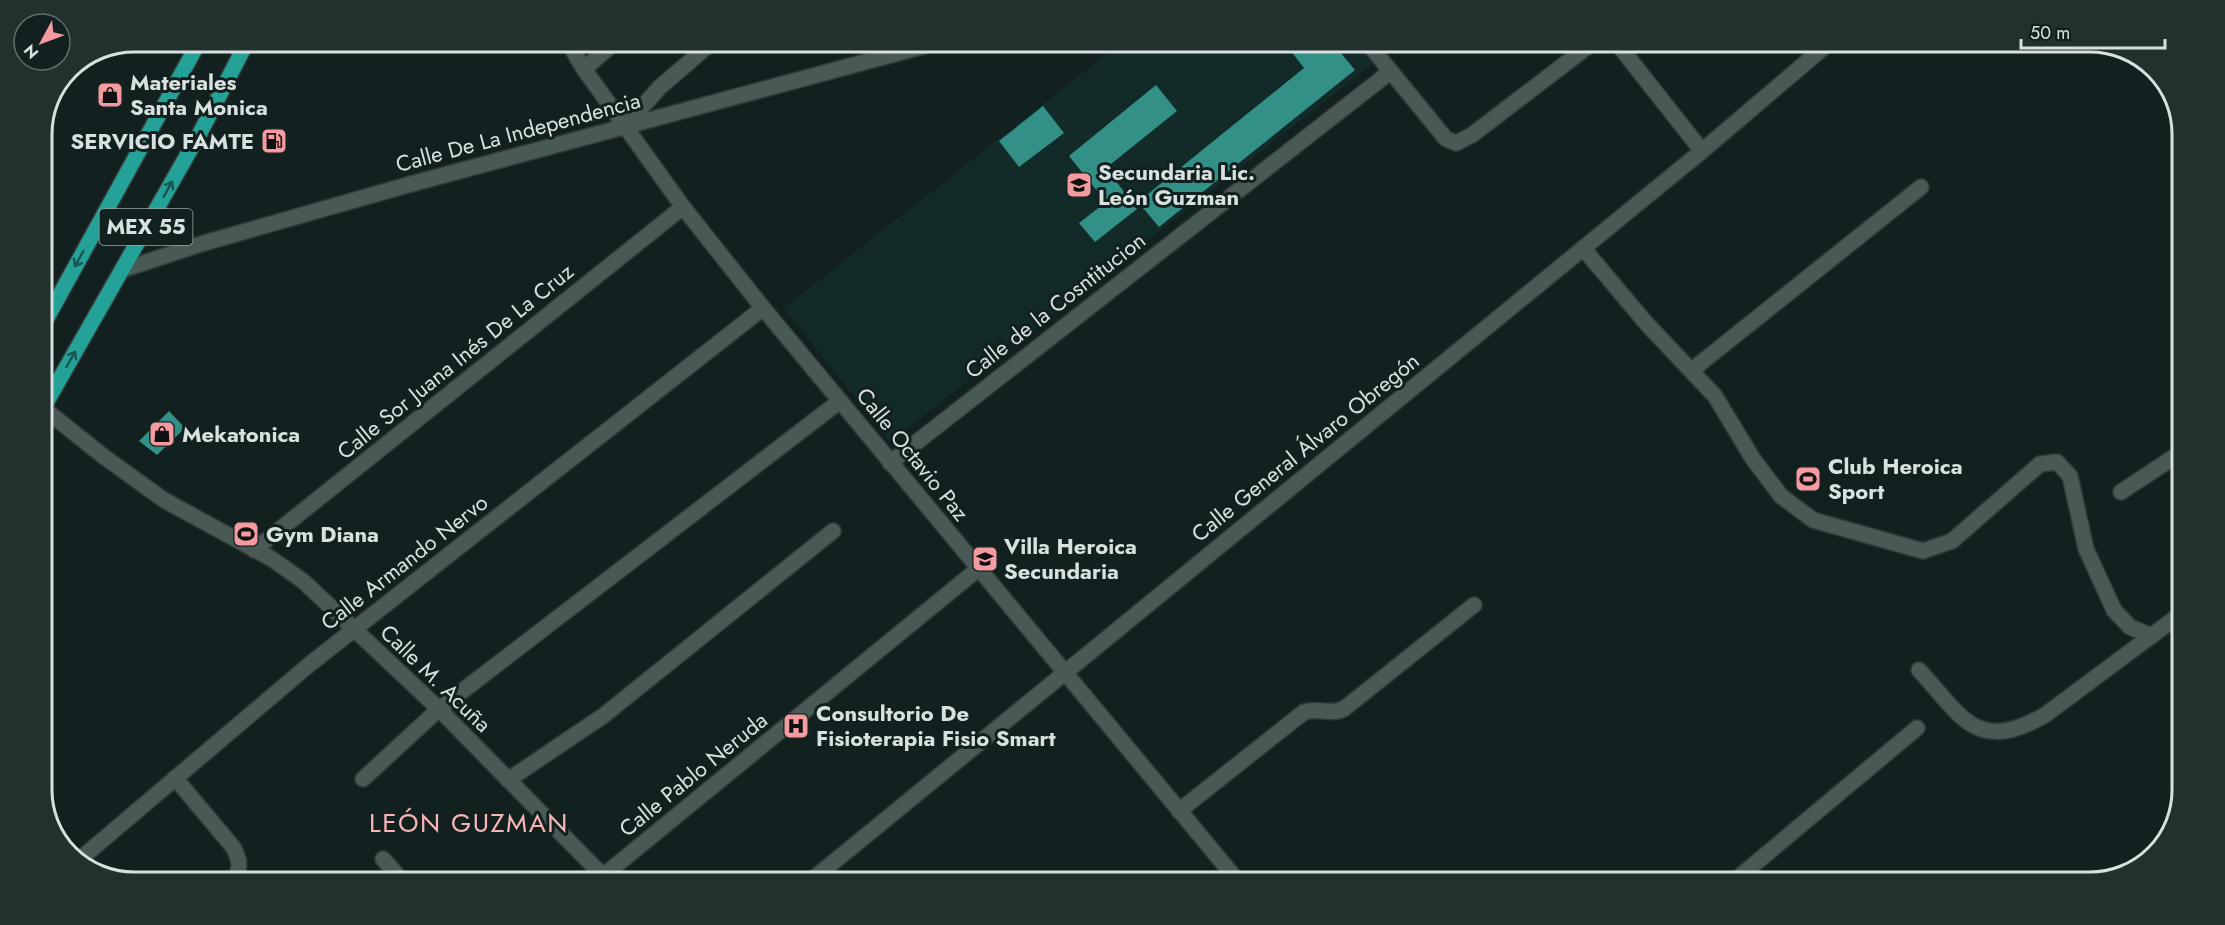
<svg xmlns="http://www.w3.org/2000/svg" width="2225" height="925" viewBox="0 0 2225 925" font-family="Jost,sans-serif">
	<rect width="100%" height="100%" fill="#12211f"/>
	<path fill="#122b28" d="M 1118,45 L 1360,46 L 1374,63 L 890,442 L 784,308 Z"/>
	<g fill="#329086">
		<path d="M 1287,46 L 1335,46 L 1355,70 L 1159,227 L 1138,202 L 1304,68 Z"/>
		<path d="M 1156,85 L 1177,111 L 1106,168 L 1137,209 L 1095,242 L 1079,223 L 1106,202 L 1069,156 Z"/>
		<path d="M 1043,106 L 1064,133 L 1019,167 L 999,141 Z"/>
		<path d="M 169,411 L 185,428 L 157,455 L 139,441 Z"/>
	</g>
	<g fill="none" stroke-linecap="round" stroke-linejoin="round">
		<g stroke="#303938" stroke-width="18">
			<g id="minor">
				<path d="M 569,44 L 584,69 L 683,207 L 763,308 L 1237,880"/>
				<path d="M 1370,46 L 1446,139 L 1456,143 L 1472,135 L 1587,47"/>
				<path d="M 1620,47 L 1702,151"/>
				<path d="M 584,69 L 613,44"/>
				<path d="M 626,125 L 660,87 L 710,44"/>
				<path d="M 1583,248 L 1646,323 L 1715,396 L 1753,459 L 1781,496 L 1813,520 L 1923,551 L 1952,541 L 2040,464 L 2057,462 L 2070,476 L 2086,549 L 2114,610 L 2130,627 L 2152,636"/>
				<path d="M 122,270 L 204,243 L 411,184 L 928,45"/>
				<path d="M 1692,370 L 1921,187"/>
				<path d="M 43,408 L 103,456 L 164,500 L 272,559 L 303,581 L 439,709 L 605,878"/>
				<path d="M 890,463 L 1390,72"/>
				<path d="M 2121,492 L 2174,457 L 2180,460"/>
				<path d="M 254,550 L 683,207"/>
				<path d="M 1919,670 C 1963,718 1977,754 2045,715 L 2178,616"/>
				<path d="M 175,778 L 233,847 C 239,858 241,865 236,877"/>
				<path d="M 363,779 L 439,709 L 840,401"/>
				<path d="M 508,780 L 603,716 L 833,531"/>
				<path d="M 1179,811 L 1304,712 C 1319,707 1332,716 1345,708 L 1474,605"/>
				<path d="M 383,859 L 399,877"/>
				<path d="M 79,860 L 310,664 L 763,308"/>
				<path d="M 603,876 L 978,569"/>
				<path d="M 813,879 L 1702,151 L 1823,48"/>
				<path d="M 1733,882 L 1917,728"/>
			</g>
		</g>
		<g stroke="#303938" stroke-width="18">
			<g id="major">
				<path d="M 42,327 L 199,42"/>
				<path d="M 42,410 L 201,131 L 247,42"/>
			</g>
		</g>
		<use href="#minor" stroke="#485956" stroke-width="15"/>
		<use href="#major" stroke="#25a297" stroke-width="15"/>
	</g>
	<defs><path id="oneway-shaft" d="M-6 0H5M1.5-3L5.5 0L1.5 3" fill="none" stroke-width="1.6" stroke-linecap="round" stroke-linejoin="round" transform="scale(1.5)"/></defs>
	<g stroke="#1a554f">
		<use href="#oneway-shaft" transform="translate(168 189) rotate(-61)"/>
		<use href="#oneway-shaft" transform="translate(79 259) rotate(119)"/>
		<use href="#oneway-shaft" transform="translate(71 359) rotate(-60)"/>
	</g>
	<defs>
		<g id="shop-square" transform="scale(1.35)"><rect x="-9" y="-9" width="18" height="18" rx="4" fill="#f49aa1" stroke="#12211f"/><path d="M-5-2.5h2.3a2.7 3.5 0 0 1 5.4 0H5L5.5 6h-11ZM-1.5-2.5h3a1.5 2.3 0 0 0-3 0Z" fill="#111"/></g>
		<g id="fuel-square" transform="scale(1.35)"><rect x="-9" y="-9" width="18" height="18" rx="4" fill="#f49aa1" stroke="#12211f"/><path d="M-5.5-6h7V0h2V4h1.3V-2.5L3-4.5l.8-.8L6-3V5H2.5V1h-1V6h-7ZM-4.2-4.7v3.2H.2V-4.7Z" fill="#111"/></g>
		<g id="school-square" transform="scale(1.35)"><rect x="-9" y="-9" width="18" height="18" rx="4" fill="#f49aa1" stroke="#12211f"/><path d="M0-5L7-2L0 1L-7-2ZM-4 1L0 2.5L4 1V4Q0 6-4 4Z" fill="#111"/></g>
		<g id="stadium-square" transform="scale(1.35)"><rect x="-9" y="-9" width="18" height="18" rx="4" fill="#f49aa1" stroke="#12211f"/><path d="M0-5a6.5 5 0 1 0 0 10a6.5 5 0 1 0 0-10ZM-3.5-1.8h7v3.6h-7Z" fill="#111"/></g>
		<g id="hospital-square" transform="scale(1.35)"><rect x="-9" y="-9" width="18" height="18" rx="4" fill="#f49aa1" stroke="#12211f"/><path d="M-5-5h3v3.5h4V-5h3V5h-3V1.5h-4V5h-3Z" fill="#111"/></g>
	</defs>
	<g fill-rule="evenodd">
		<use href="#shop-square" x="110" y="95"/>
		<use href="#fuel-square" x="274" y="141"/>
		<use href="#school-square" x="1079" y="185"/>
		<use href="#shop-square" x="162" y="434"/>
		<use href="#stadium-square" x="1808" y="479"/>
		<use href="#stadium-square" x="246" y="534"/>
		<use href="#school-square" x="985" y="559"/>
		<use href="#hospital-square" x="796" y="726"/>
	</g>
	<g text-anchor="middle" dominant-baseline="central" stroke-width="6" stroke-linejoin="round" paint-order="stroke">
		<rect fill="#12211f" stroke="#9ca7a5" stroke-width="1.5" x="99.5" y="209" width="93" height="36" rx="4.5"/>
		<g font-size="21" font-weight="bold" fill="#d7e1df">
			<text x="146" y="227">MEX 55</text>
		</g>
		<g font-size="22" font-weight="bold" fill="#d7e1df" stroke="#12211f" text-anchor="start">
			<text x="130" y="82">Materiales<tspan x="130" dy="25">Santa Monica</tspan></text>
			<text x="254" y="141" text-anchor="end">SERVICIO FAMTE</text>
			<text x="1098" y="172">Secundaria Lic.<tspan x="1098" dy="25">León Guzman</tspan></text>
			<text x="182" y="434">Mekatonica</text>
			<text x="1828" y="466">Club Heroica<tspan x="1828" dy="25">Sport</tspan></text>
			<text x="266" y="534">Gym Diana</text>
			<text x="1004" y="546">Villa Heroica<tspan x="1004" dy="25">Secundaria</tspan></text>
			<text x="816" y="713">Consultorio De<tspan x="816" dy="25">Fisioterapia Fisio Smart</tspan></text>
		</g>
		<g font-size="22" fill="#d7e1df" stroke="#12211f">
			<text transform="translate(518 132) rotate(-15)">Calle De La Independencia</text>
			<text transform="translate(1055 305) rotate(-38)">Calle de la Cosntitucion</text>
			<text transform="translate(455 361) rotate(-39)">Calle Sor Juana Inés De La Cruz</text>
			<text transform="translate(1305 447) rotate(-39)">Calle General Álvaro Obregón</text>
			<text transform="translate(913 454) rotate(51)">Calle Octavio Paz</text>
			<text transform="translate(404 562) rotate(-38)">Calle Armando Nervo</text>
			<text transform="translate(436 678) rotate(44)">Calle M. Acuña</text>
			<text transform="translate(693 774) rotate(-39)">Calle Pablo Neruda</text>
		</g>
		<g font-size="26" letter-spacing="1.5" fill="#f9b4b8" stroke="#12211f">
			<text x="469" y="823">LEÓN GUZMAN</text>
		</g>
	</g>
	<path d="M0 0H2225V925H0ZM134 52H2090A82 82 0 0 1 2172 134V790A82 82 0 0 1 2090 872H134A82 82 0 0 1 52 790V134A82 82 0 0 1 134 52Z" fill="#22302e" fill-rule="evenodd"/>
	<path fill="none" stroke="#d7e1df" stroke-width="3" d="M134 52H2090A82 82 0 0 1 2172 134V790A82 82 0 0 1 2090 872H134A82 82 0 0 1 52 790V134A82 82 0 0 1 134 52Z"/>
	<g transform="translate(42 42) rotate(229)"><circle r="28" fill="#12211f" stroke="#616e6c" stroke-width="1.5"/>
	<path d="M0-4.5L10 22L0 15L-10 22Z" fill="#f49aa1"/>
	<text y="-9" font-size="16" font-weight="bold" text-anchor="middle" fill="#d7e1df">N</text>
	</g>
	<path d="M2021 39v9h144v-9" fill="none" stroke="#d7e1df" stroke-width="3"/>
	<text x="2030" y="39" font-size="18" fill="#d7e1df" stroke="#12211f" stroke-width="4.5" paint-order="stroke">50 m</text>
</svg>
